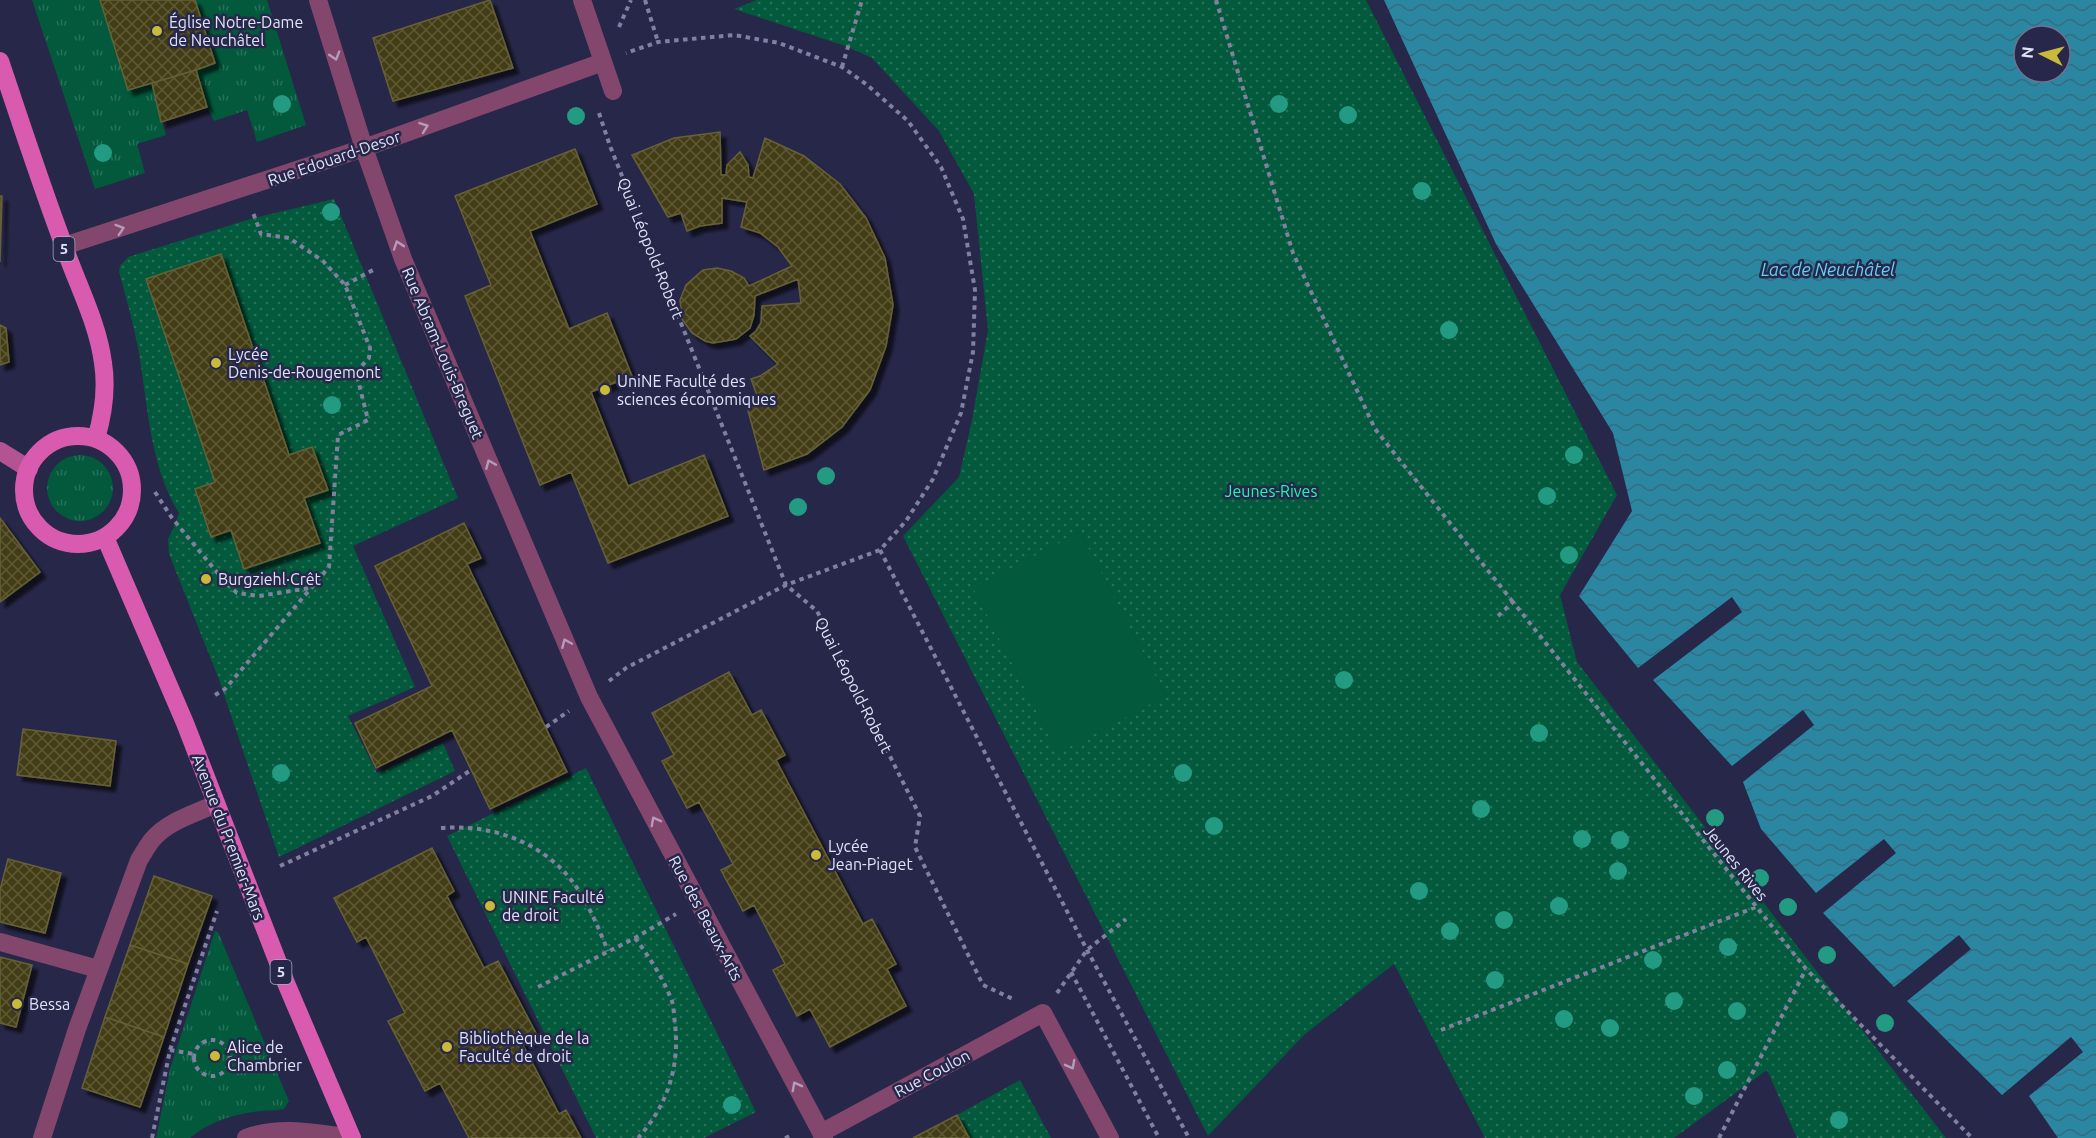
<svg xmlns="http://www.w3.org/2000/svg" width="2096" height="1138" font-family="Ubuntu,sans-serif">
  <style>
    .grass { fill: url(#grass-tufts) }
    .park { fill: url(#park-dots) }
    .pitch { fill: #02593c }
    .water { fill: url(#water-waves); fill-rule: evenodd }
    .building { fill: url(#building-cross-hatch); stroke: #666137; stroke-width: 1.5; filter: url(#shadow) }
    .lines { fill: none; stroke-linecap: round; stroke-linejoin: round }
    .path { stroke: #80819e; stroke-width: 4; stroke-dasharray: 4.5 4.5; stroke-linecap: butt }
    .street { stroke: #83476d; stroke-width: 18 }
    .secondary { stroke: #b45392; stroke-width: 18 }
    .primary { stroke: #d95baf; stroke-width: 18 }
    .tree { fill: #239a82 }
    .oneway { stroke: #b69cba }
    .poi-dot { fill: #c9ba3a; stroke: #272749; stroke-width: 2 }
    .labels { text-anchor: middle; stroke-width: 5; stroke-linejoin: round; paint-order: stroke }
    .shield { fill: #272749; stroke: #a8aac4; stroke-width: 1.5 }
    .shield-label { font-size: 15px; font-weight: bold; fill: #e0e2f9 }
    .poi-label { font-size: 16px; fill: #e0e2f9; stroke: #272749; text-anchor: start }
    .street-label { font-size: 16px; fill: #e0e2f9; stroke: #272749 }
    .park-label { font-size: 16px; fill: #1ff9b0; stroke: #272749 }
    .water-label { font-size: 18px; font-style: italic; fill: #64d0f4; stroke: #272749 }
  </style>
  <defs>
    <pattern id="grass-tufts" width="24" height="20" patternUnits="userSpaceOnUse" patternTransform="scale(1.5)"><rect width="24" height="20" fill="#02593c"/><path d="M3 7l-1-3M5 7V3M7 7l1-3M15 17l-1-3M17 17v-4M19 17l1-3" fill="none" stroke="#277159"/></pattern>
    <pattern id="park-dots" width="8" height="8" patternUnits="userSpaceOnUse" patternTransform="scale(1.5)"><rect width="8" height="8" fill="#02593c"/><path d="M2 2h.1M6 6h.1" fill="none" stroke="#277159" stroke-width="1.8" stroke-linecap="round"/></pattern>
    <pattern id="water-waves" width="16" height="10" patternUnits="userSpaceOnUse" patternTransform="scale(1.5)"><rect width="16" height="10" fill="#2b86a2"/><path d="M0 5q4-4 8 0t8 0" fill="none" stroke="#356c7f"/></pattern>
    <pattern id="building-cross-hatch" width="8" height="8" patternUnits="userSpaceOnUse" patternTransform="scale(1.5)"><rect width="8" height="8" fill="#433e12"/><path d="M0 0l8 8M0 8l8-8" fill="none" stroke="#5e5a35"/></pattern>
    <filter id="shadow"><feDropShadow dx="5.5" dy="5.5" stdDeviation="1.5" flood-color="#0009"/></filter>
  </defs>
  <rect width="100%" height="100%" fill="#272749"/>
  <!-- grass -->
  <path class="grass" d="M32 0H100L128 90 152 83 166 135 137 144 145 173 95 189Z
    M195 0H267L306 125 257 142 247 110 214 121 207 107 196 70 215 62Z
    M47 488a33 33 0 1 1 66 0a33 33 0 1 1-66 0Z
    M215 931 218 932 289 1101 284 1109C276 1111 268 1110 260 1111 235 1114 210 1121 190 1138H156L170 1069Z"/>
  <!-- park -->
  <path class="park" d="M757 0H1366L1617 495 1560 595 1577 662 1946 1138H1797L1767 1070 1674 1138H1485L1394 964 1304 1035 1208 1136 903 536 959 477 972 420 988 330 974 194 939 131 872 58 848 47 734 9Z
    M334 199 458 498 353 546 415 687 348 716 377 773 443 743 455 771 279 857 218 677 169 554 168 539 173 529 179 513C149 465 148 403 138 348 133 322 126 297 119 272L120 266 128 257 250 219Z
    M586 768 756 1112 704 1138H596L447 836Z
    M1020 1080 1051 1138H969L957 1115Z"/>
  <!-- pitch -->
  <path class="pitch" d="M1080 532 1166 696 1058 753 973 588Z"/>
  <!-- water -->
  <path class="water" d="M1384 0H2096V1138H2058L2029 1096 2083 1052 2071 1037 2002 1095 1907 1001 1971 949 1959 935 1894 987 1823 913 1896 853 1884 839 1816 893 1761 829 1743 782 1814 725 1803 710 1732 766 1653 680 1742 612 1732 597 1638 668 1579 596 1632 511 1613 433 1496 244ZM2024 36H2060V72H2024Z"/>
  <!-- building -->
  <path class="building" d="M100 0H195L215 63 196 70 207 107 161 122 152 83 128 90Z
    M490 0 513 68 393 101 373 38Z
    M196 70 207 107 161 122 152 83Z
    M720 132 721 175H726L727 165 740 152 748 165 749 177 753 178 765 138 804 156 840 184 866 218 885 258 893 305 886 346 870 390 842 427 807 454 764 470 746 403 758 398 751 379 760 376 778 364 750 336 756 331 761 323 762 306 801 303 798 279 755 296 754 315 750 328 736 339 713 343 705 341 692 333 682 319 680 300 686 285 703 270 717 268 731 271 744 278 749 286 792 266 778 247 760 233 741 227 747 202 722 198V223L700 226 687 231 681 213 668 217 632 155 674 138Z
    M575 149 597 204 530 231 569 329 607 313 632 376 591 392 628 486 704 455 728 516 608 563 571 472 540 485 465 296 491 285 455 196Z
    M0 196H2L0 262Z
    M221 254 289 455 312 447 328 490 304 498 320 543 244 569 231 530 211 537 195 489 215 482 146 279Z
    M0 325 6 328 9 362 0 365Z
    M0 518 40 572 0 602Z
    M464 523 481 558 467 564 567 772 490 809 452 730 376 768 355 723 432 686 375 566Z
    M729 672 752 715 761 710 785 755 776 760 863 924 872 919 896 964 887 969 906 1006 830 1047 810 1009 797 1016 773 970 785 964 754 905 743 911 721 870 733 864 699 802 687 808 662 761 674 755 652 713Z
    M23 729 116 741 110 786 17 775Z
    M432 848 454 891 447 896 484 968 498 961 538 1037 523 1045 559 1114 566 1110 581 1138H469L440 1083 425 1091 388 1021 405 1013 366 937 357 942 334 898Z
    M8 859 61 873 45 933 0 922V890Z
    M154 876 212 896 188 964 130 945Z
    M130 945 188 964 164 1037 105 1017Z
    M0 957 32 965 16 1027 0 1023Z
    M105 1017 164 1037 140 1107 82 1088Z
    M957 1115 969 1138H913Z"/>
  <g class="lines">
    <!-- path -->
    <path class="path" d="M645 0 658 42
      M1216 0 1293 253 1375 429 1513 602
      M619 27 631 0
      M842 67 862 0
      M599 113 610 146 786 585 817 611 920 816 915 847 983 985 1015 1000
      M345 285 373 270
      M155 492 172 518 225 582 237 593 259 596 310 588
      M880 550 1087 950 1189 1138
      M1498 616 1513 602 1806 969 1972 1138
      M609 681 626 668 786 585 880 550 906 521 933 479 961 413 973 352 975 290 963 219 941 167 908 121 866 84 842 67 779 43 734 35 658 42 626 53
      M215 695 225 689 329 567 338 435 368 420 356 372 369 358 370 348 345 285 323 261 289 238 261 234 252 210
      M546 727 569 711
      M441 828C490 824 541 841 572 881 588 902 598 927 608 951
      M280 866 432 796 471 770
      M635 938C650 958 663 978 672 1001 674 1008 674 1017 675 1024 680 1067 667 1106 638 1138
      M1071 972 1159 1138
      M538 987 635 938 676 914
      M1057 993 1087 950 1126 919
      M1441 1030 1756 907
      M194 1058a18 18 0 1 1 36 0a18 18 0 1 1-36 0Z
      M170 1050 194 1054
      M152 1138 170 1050 217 911
      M785 1138 793 1135
      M1719 1138 1806 969"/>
    <!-- street -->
    <path class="street" d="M318 0 364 148 403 259 589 697 824 1138
      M582 0 613 91
      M64 246 364 148 603 62
      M0 942 98 969
      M821 1133 1043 1013 1110 1138
      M42 1138 77 1029 139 860C143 854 147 846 152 840 168 821 194 814 216 804
      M246 1138C280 1125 316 1133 352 1138"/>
    <!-- secondary -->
    <path class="secondary" d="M0 451 29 469"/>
    <!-- primary -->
    <path class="primary" d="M0 61C21 123 41 185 64 246 77 284 98 323 103 363 107 388 103 415 96 439
      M24 490a54 54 0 1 1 108 0a54 54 0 1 1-108 0Z
      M105 537 185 723 286 983 352 1138"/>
  </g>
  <!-- trees -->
  <g class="tree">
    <circle cx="282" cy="104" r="9"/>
    <circle cx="1279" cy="104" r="9"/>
    <circle cx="1348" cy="115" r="9"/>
    <circle cx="576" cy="116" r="9"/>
    <circle cx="103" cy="153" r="9"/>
    <circle cx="1422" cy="191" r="9"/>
    <circle cx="331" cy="212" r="9"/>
    <circle cx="1449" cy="330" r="9"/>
    <circle cx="332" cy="405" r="9"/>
    <circle cx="1574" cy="455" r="9"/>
    <circle cx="826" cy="476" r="9"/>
    <circle cx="1547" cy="496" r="9"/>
    <circle cx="798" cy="507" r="9"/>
    <circle cx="1569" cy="555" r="9"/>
    <circle cx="1344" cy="680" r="9"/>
    <circle cx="1539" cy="733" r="9"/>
    <circle cx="281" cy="773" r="9"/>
    <circle cx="1183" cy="773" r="9"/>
    <circle cx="1481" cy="809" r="9"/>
    <circle cx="1715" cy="818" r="9"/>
    <circle cx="1214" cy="826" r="9"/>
    <circle cx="1582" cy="839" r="9"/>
    <circle cx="1620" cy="840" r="9"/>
    <circle cx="1618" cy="871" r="9"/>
    <circle cx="1760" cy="878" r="9"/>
    <circle cx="1419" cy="891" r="9"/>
    <circle cx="1559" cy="906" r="9"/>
    <circle cx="1788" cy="907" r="9"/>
    <circle cx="1504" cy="920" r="9"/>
    <circle cx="1450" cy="931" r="9"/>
    <circle cx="1728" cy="947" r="9"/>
    <circle cx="1827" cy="955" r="9"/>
    <circle cx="1653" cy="960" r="9"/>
    <circle cx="1495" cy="980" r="9"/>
    <circle cx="1674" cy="1001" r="9"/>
    <circle cx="1737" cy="1011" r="9"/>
    <circle cx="1564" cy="1019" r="9"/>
    <circle cx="1885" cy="1023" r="9"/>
    <circle cx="1610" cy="1028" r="9"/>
    <circle cx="1727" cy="1070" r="9"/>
    <circle cx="1694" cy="1096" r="9"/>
    <circle cx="732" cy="1105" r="9"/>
    <circle cx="1839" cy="1120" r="9"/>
  </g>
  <!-- one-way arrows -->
  <defs><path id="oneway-chevron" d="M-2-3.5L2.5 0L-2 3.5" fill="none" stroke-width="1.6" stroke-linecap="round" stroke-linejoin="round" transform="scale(1.5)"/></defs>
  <g class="oneway">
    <use href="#oneway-chevron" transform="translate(335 56) rotate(73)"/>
    <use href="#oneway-chevron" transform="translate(424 127) rotate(-20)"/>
    <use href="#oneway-chevron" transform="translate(120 229) rotate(-18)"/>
    <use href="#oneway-chevron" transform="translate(398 245) rotate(-109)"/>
    <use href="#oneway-chevron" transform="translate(490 464) rotate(-113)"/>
    <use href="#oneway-chevron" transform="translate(566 643) rotate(-113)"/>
    <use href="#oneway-chevron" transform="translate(655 821) rotate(-118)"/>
    <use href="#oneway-chevron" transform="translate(1071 1065) rotate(62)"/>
    <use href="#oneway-chevron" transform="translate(796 1086) rotate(-118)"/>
  </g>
  <!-- markers -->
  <g class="poi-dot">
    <circle cx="157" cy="31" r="6"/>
    <circle cx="216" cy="363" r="6"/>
    <circle cx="605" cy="390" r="6"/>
    <circle cx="206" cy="579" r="6"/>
    <circle cx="816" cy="855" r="6"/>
    <circle cx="490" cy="906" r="6"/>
    <circle cx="17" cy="1004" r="6"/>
    <circle cx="447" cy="1047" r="6"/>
    <circle cx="215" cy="1056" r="6"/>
  </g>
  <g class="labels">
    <!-- shield labels -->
    <g class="shield">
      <rect x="53.5" y="237" width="21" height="24" rx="4.5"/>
      <rect x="270.5" y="960" width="21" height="24" rx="4.5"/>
    </g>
    <g class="shield-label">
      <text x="64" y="254">5</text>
      <text x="281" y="977">5</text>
    </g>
    <!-- poi labels -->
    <g class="poi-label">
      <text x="169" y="28">Église Notre-Dame<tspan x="169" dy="18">de Neuchâtel</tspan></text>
      <text x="228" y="360">Lycée<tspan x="228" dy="18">Denis-de-Rougemont</tspan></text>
      <text x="617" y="387">UniNE Faculté des<tspan x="617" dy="18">sciences économiques</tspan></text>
      <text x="218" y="585">Burgziehl·Crêt</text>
      <text x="828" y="852">Lycée<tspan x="828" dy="18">Jean-Piaget</tspan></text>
      <text x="502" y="903">UNINE Faculté<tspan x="502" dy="18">de droit</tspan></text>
      <text x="29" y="1010">Bessa</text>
      <text x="459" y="1044">Bibliothèque de la<tspan x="459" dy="18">Faculté de droit</tspan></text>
      <text x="227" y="1053">Alice de<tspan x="227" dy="18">Chambrier</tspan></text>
    </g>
    <!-- street labels -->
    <g class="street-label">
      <text transform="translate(334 158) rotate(-19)" y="6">Rue Edouard-Desor</text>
      <text transform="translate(651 248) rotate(68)" y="6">Quai Léopold-Robert</text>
      <text transform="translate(443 353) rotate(67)" y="6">Rue Abram-Louis-Breguet</text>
      <text transform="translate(854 685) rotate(63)" y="6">Quai Léopold-Robert</text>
      <text transform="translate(229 837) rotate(69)" y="6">Avenue du Premier-Mars</text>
      <text transform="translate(1736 863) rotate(51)" y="6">Jeunes Rives</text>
      <text transform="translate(706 918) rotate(62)" y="6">Rue des Beaux-Arts</text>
      <text transform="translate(932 1073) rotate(-28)" y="6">Rue Coulon</text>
    </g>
    <!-- park labels -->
    <g class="park-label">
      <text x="1271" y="497">Jeunes-Rives</text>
    </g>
    <!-- water labels -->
    <g class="water-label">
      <text x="1828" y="276">Lac de Neuchâtel</text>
    </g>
  </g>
  <!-- north arrow -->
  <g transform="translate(2042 54) rotate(276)"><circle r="28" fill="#272749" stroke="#71728f" stroke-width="1.5"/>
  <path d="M0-4.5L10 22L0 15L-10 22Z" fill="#c9ba3a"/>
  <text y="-9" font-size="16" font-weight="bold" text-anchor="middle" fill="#e0e2f9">N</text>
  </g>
</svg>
